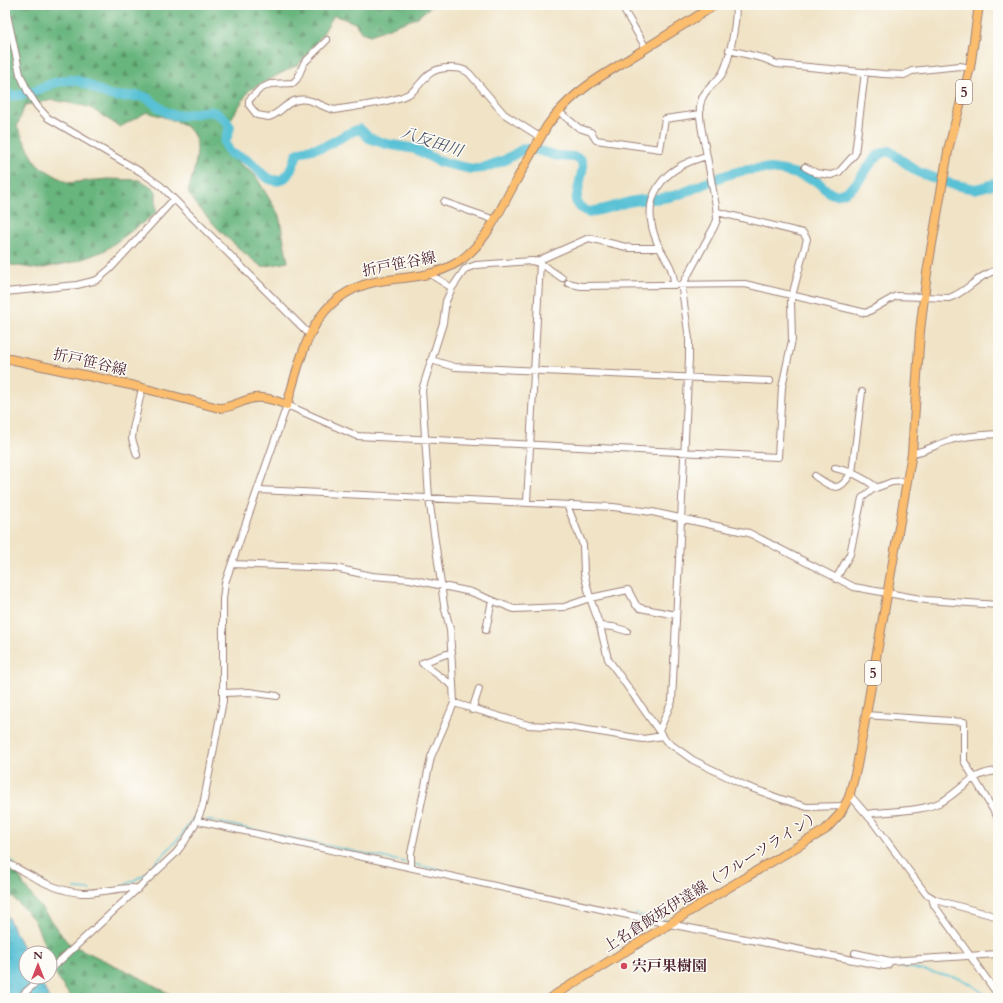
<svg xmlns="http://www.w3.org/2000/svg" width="1003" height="1003" font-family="Cardo,'Noto Serif JP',serif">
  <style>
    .forest { fill: url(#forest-firs); stroke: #596a54 }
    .water { fill: url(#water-ripples); stroke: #527080 }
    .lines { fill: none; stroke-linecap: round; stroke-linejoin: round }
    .stream { stroke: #59c1d5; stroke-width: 1.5 }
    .river { stroke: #59c1d5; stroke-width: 10 }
    .minor-casing { stroke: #9d8178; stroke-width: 8 }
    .major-casing { stroke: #9d8178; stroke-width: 10 }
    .minor { stroke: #fff; stroke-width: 6 }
    .major { stroke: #fbbd6e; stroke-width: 8 }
    .poi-dot { fill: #d1495b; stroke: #fdfcf7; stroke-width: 1.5 }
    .labels { text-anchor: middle; stroke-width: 3; stroke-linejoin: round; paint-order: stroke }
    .shield { fill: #fdfcf7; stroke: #806168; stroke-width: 1 }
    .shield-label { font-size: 14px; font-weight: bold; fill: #4a1f2b }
    .street-label { font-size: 15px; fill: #4a1f2b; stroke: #fdfcf7 }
    .poi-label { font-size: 15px; font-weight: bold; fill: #4a1f2b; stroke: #fdfcf7; text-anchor: start }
    .water-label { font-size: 16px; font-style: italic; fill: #4f5866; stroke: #fdfcf7 }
  </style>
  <defs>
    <pattern id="forest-firs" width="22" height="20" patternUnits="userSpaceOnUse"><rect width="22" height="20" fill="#68b57e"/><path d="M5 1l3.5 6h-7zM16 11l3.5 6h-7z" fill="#589367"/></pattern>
    <pattern id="water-ripples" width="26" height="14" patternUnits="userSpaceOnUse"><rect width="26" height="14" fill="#59c1d5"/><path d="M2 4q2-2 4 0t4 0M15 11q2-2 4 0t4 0" fill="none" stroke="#4fa5b7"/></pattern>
  </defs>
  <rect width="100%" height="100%" fill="#fdfcf7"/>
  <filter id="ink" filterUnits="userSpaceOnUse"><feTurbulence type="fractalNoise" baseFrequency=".025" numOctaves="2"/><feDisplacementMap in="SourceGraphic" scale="8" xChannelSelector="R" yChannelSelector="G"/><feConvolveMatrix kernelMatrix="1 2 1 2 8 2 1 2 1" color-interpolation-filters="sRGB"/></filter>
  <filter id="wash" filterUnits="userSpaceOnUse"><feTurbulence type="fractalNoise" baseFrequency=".012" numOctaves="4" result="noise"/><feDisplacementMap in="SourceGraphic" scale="16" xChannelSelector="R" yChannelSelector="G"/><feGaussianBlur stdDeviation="0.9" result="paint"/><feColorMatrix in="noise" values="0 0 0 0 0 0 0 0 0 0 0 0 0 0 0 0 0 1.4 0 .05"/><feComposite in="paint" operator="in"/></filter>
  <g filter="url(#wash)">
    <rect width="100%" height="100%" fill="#f0e3c6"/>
    <!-- forest -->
    <path class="forest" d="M5 5H433L416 18 370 35 361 32 355 23 334 15 322 35 299 64 249 90 228 124 226 154 255 175 279 215 288 262 262 267C234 246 208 221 188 193 192 174 207 139 185 126 174 119 159 116 147 112L120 127 89 107 54 100 25 105 17 127 37 165 68 183 107 179 139 180 156 191V213L104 251 74 262 38 269 5 264Z
      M5 851 25 887 68 943 139 977 177 998H72C62 986 50 969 50 953H48L34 920 5 889Z"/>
    <!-- water -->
    <path class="water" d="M5 912 26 954V977H38L49 998H5Z"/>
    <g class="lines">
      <!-- stream -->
      <path class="stream" d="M207 820 409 863
        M5 858 15 864
        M413 864 530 891
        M123 886 144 875 181 836 193 818H196
        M75 889 91 890
        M635 914 669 921
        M890 964 959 978 972 985 990 998"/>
      <!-- river -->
      <path class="river" d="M5 95C32 99 45 81 69 80 87 79 98 94 115 96 124 98 136 94 145 97 154 101 161 111 170 114 195 121 213 97 230 127L225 143 230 153C236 156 244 158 250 162 256 166 260 173 266 177 286 189 292 168 297 154 306 149 315 149 325 146 337 141 347 132 360 129L369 138 386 144 416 149 440 162 472 169 483 168 505 160 523 149H533L558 156 575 157 581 160 583 166 576 201 580 207 588 212C602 211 616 205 629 202 646 198 664 200 680 194 706 184 728 171 755 169 773 167 795 173 812 179 823 183 827 197 840 194 864 188 866 155 889 151L918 172 951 184 975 189 998 183"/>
    </g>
  </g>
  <g filter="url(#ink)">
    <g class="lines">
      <defs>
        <path id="minor" d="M5 5 20 74 28 92 37 106 48 118 141 172 161 186 309 334
          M621 5 646 48
          M327 40 304 63 297 79 293 83 270 84 260 89 249 100V105L257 115 269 117C278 114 283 107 290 103 306 93 320 107 335 110 357 106 380 104 402 97 423 91 421 68 449 68 457 68 462 68 469 73L504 114 540 137
          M729 50 762 58 777 64 883 74 904 75 912 71 960 66 970 68
          M558 111 579 128 591 132 596 140 660 149 665 119 700 114
          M805 167 816 173 831 175 839 172 855 154 865 72
          M444 202 495 220
          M535 262 589 238 630 248H660
          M430 274 452 288
          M568 283 581 286 745 284 866 313 896 296 949 298C968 292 978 274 998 270
          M674 284C674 266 663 257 657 242 638 197 663 167 707 156
          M5 292 77 285 97 280 110 269 174 199
          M431 360 455 367 770 381
          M912 453C928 451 936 444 951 440 966 435 982 435 998 434
          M137 455 132 439 133 429 142 388
          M835 468C850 471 864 478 876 487
          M852 473 862 392
          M815 476C833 488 839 494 851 473
          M259 490 613 507 652 512 749 533 854 587 926 600 998 605
          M527 502 540 263
          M567 505 583 545 584 573 590 598 600 626 608 659 666 741 693 760 746 786 781 799 807 807 844 806
          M232 564 335 568 372 576 410 579 471 592 514 609 564 607 590 598 628 590 636 605 640 608 676 615
          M836 579 850 554 862 498 873 489 892 482 906 481
          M600 626 613 627 627 631
          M486 630 492 600
          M452 652 422 663 453 686
          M224 693 249 692 277 696
          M454 703 528 725 569 727 643 739 663 736
          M472 710 479 689
          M866 715 964 722V761L998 818
          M659 731 672 701 689 358V339L682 289 683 284 714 227 717 220 716 206C712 186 709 166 705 146 702 133 699 119 700 106 702 90 714 86 722 74 729 63 738 17 735 5
          M849 794 873 822 926 894 936 900 998 917
          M867 814C889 811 923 812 943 801 963 789 971 773 998 771
          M198 821 669 924 884 966 888 965 890 961
          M5 862C31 875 53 891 82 893 96 894 130 885 138 889
          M411 867V853L431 757 454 703 450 629 444 605 429 498 422 390 443 323 446 301 452 288 465 269 476 265 532 261 540 263 562 278
          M932 898 934 905 998 995
          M855 953 890 961 998 954
          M50 970 176 853C188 838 197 824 203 805L223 701V599L225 583 287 405 357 436 778 457 782 387 792 340 791 300 807 239 803 233 717 212
          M19 998 42 977"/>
        <path id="major" d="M5 358 135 386 219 408C231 408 239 402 250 399 262 395 276 401 287 405 304 346 314 289 386 280 411 277 436 276 458 262 484 245 497 216 511 190 523 168 535 147 547 126 561 106 580 90 600 77L715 5
          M550 998 716 895 825 830 840 814 849 797 857 766 912 453 920 331 927 273 949 146 970 68 979 5"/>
      </defs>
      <!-- minor casing -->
      <use href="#minor" class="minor-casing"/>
      <!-- major casing -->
      <use href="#major" class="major-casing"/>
      <!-- minor -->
      <use href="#minor" class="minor"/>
      <!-- major -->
      <use href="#major" class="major"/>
    </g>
  </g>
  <!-- markers -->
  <circle class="poi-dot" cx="624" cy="966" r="4"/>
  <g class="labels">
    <!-- shield labels -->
    <g class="shield">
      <rect x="956" y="80" width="16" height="24" rx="3"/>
      <rect x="865" y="661" width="16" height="24" rx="3"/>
    </g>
    <g class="shield-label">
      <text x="964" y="97">5</text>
      <text x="873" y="678">5</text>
    </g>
    <!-- street labels -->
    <g class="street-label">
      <text transform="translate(399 264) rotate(-11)" y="5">折戸笹谷線</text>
      <text transform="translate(90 362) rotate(13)" y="5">折戸笹谷線</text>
      <text transform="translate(712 881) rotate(-32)" y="5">上名倉飯坂伊達線（フルーツライン）</text>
    </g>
    <!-- poi labels -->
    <g class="poi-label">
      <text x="632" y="971">宍戸果樹園</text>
    </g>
    <!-- water labels -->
    <g class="water-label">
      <text transform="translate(432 141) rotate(18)" y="6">八反田川</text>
    </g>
  </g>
  <!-- margin -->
  <rect width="1003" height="1003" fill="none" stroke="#fdfcf7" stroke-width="20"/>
  <!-- north arrow -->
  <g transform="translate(38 965)"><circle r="19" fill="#fdfcf7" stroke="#b5a4a5"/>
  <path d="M0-3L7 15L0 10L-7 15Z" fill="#d1495b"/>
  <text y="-6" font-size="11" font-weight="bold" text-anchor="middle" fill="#4a1f2b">N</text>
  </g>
</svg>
